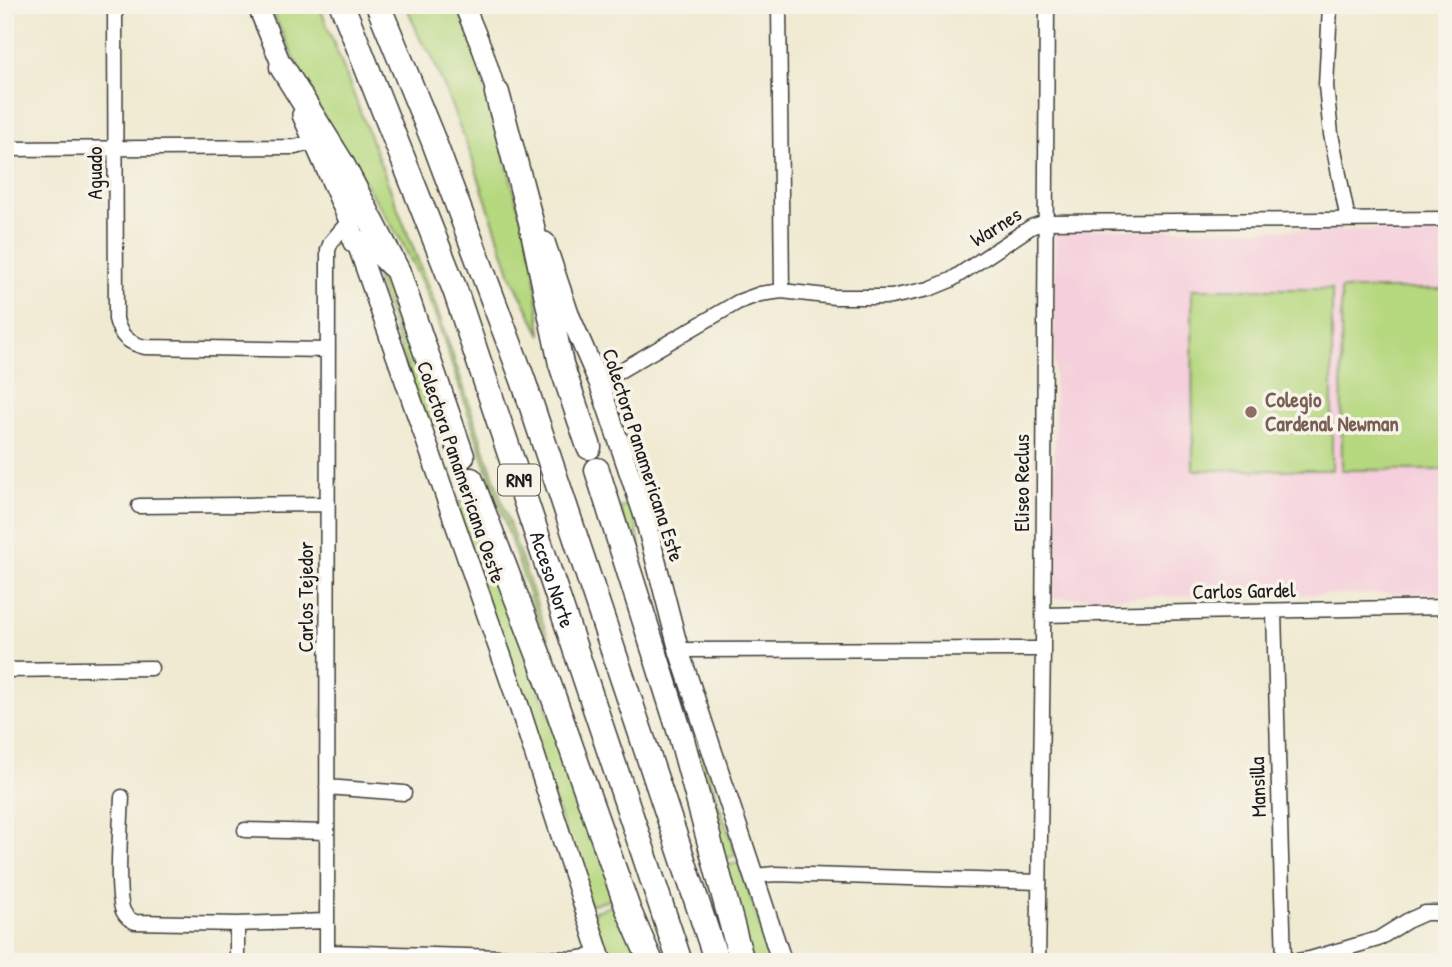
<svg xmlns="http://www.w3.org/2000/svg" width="1452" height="967" font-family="'Patrick Hand',sans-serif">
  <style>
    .built { fill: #f5cfdb }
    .green { fill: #b6d87f; stroke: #697a4e; stroke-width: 2 }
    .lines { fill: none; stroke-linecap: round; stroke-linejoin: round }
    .street-casing { stroke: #3c3b37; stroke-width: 17 }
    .secondary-casing { stroke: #3c3b37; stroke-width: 22 }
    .highway-casing { stroke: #3c3b37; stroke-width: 27 }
    .street { stroke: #fff; stroke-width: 14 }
    .secondary { stroke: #fff; stroke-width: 19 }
    .highway { stroke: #fff; stroke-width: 24 }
    .education-dot { fill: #8d6e63; stroke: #f7f3e8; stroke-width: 2.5 }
    .labels { text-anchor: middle; stroke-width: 7; stroke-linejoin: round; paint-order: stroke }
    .shield { fill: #f7f3e8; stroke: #5e5c59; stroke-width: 2 }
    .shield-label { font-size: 19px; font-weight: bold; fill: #1c1c1c }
    .street-label { font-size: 21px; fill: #1c1c1c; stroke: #f7f3e8 }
    .education-label { font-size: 21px; font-weight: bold; fill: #785e54; stroke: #f7f3e8; text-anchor: start }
  </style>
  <rect width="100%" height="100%" fill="#f7f3e8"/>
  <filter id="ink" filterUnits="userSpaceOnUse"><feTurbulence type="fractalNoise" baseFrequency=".0143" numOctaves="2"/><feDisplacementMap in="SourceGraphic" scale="14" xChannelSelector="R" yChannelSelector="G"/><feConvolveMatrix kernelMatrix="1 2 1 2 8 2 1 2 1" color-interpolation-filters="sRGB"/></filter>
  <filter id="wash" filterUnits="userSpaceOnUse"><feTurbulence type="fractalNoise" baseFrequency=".00686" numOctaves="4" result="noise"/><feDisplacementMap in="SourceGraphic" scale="28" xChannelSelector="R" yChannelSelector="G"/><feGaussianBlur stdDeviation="1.57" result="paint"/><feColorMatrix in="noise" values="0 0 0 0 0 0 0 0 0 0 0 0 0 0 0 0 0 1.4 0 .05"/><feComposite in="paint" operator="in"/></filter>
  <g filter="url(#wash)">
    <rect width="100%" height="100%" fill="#f0ead2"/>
    <!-- built -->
    <path class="built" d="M1055 229 1447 230V593L1054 598Z"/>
    <!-- green -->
    <path class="green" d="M269 5H319L439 315 571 706 567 707 436 317 420 278 400 239 315 103Z
      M406 5H457L474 46 534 262 541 335 512 278 472 158 431 54 421 41Z
      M368 251 383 261 440 423 427 428Z
      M1192 289H1332V470H1193Z
      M1341 289H1447V470H1342Z
      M461 501 473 518 620 897 590 905 454 505Z
      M630 503 636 522 641 556 638 560 620 508Z
      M697 750H700L736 855 720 861Z
      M739 862 772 962H752L723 867Z
      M620 903 644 962H609L592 912Z"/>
  </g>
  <g filter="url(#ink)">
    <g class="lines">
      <defs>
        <path id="street" d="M115 5 116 319C120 336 128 343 145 347L328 350
          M779 5 782 291
          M1330 7 1326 86 1331 134 1348 220
          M5 149 295 147 313 142
          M599 383 738 302 760 294 782 291 835 297H891L929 289 951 280 1031 227 1045 222 1447 219
          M139 506 327 504
          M1274 612 1284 962
          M1043 615 1447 607
          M678 650 1043 649
          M5 670 151 668
          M327 787 404 793
          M122 797C121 822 115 891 123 911 126 917 129 919 135 922L237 924 326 921
          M245 830 327 832
          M754 876 775 874 1039 882
          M237 924V962
          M328 952 574 959 600 955
          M327 962 328 250 331 242 349 221
          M1038 962 1043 649 1047 5
          M1290 962 1310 959 1378 939 1407 921 1425 913H1447"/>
        <path id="secondary" d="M257 5 287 78
          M464 5 483 51 501 107
          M302 115 349 221 519 706 602 962
          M545 242 569 314 599 383 645 519 679 651 782 962"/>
        <g id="highway">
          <path id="s1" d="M342 5 455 290 680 962"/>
          <path d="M378 5 434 142 523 380 717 962"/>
          <path d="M282 67 341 162 398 272 462 456"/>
          <path d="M497 93 531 222 561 364 589 447"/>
          <path d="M355 241 376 249 392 265"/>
          <path d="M597 470 681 736 742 962"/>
          <path d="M471 480 539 656 628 909 651 962"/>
        </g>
      </defs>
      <!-- street casing -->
      <use href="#street" class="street-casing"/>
      <!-- secondary casing -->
      <use href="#secondary" class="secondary-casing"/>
      <!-- highway casing -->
      <use href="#highway" class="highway-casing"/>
      <!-- street -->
      <use href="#street" class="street"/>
      <!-- secondary -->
      <use href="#secondary" class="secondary"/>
      <!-- highway -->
      <use href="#highway" class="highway"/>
    </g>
  </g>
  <!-- markers -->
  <circle class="education-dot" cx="1251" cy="412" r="7"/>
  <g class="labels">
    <!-- shield labels -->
    <rect class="shield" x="498" y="464.5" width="42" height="31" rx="5"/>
    <g class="shield-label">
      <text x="519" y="487">RN9</text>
    </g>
    <!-- street labels -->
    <g class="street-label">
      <text transform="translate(95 173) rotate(-90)" y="7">Aguado</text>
      <text transform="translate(996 227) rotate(-32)" y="7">Warnes</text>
      <text transform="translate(643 455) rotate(72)" y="7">Colectora Panamericana Este</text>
      <text transform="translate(461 472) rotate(71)" y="7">Colectora Panamericana Oeste</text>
      <text transform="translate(1022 483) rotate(-90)" y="7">Eliseo Reclus</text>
      <text dy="7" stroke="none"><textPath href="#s1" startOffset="612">Acceso Norte</textPath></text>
      <text transform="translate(1244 591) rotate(-1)" y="7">Carlos Gardel</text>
      <text transform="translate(306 597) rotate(-90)" y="7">Carlos Tejedor</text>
      <text transform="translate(1258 787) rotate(-92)" y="7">Mansilla</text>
    </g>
    <!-- education labels -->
    <g class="education-label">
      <text x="1265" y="407">Colegio<tspan x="1265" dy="24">Cardenal Newman</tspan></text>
    </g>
  </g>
  <!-- margin -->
  <rect width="1452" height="967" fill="none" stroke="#f7f3e8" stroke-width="28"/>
</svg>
